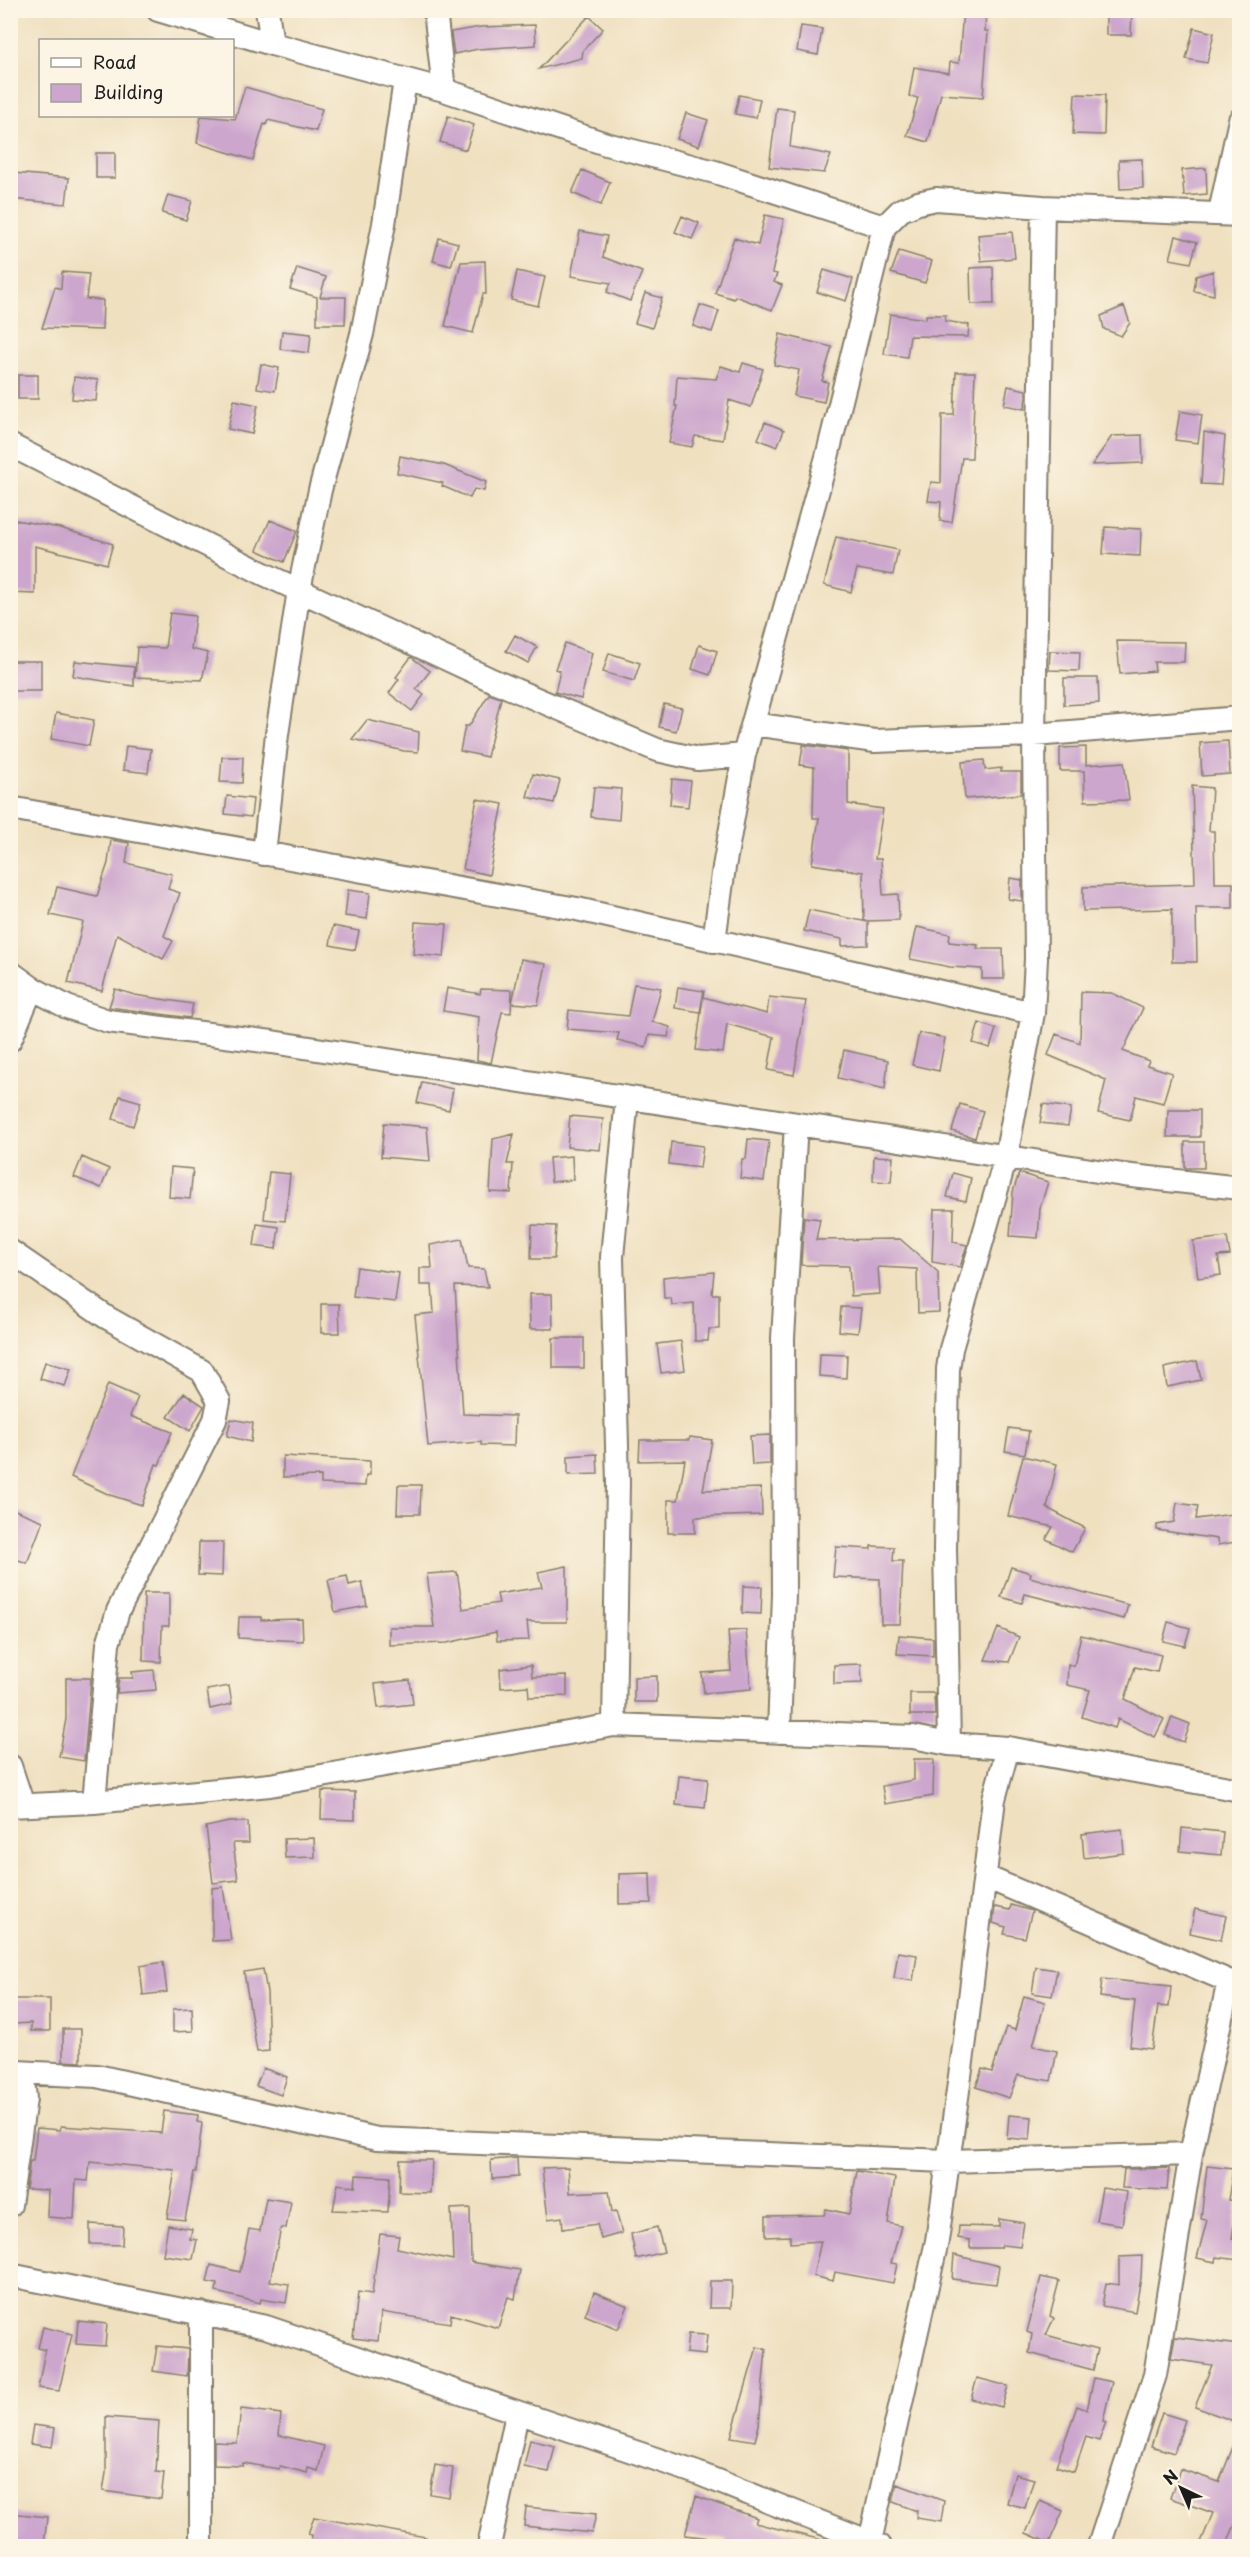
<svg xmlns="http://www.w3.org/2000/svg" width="1250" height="2557" font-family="'Playpen Sans',sans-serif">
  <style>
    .building { fill: #cca6cd }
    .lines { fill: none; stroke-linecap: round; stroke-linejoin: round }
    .street-casing { stroke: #867e6e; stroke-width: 26 }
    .street { stroke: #fff; stroke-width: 22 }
  </style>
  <rect width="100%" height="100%" fill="#fcf5e5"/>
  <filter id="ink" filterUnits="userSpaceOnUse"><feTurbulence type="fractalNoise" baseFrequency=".0167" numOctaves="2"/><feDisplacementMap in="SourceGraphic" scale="12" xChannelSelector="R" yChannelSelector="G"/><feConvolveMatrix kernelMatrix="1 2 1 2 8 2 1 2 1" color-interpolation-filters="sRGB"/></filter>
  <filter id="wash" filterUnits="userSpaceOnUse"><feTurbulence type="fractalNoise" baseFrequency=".008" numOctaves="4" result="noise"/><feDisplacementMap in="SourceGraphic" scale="24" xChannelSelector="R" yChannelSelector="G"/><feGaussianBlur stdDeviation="1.35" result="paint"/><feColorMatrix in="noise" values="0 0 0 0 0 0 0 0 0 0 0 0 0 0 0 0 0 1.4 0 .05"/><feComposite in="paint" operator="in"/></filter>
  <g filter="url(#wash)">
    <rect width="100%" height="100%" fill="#efe0c0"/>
    <g id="blocks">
      <!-- building -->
      <path class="building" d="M963 10H986L985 31H988L983 97 941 94 928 142 907 136 918 98 909 96 914 67 949 73 950 62 959 63Z
        M1106 10H1132L1131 35H1106Z
        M589 16 603 29 583 50 582 58 539 69Z
        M535 25 536 45 478 49 454 54 451 32 481 27Z
        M801 26 822 29 818 55 797 51Z
        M1194 28 1214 33 1207 63 1186 59Z
        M245 87 322 109 316 131 268 120 266 125 264 124 253 160 197 143 201 116 235 119Z
        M1075 94 1105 95 1104 135 1073 134Z
        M739 95 760 99 756 118 735 114Z
        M777 108 794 110 790 147 831 155 824 173 769 167Z
        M686 113 708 120 699 146 677 139Z
        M448 116 474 125 466 150 440 142Z
        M96 153H115V178H96Z
        M1142 159 1143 188 1120 189 1119 160Z
        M1206 168 1207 194 1184 196 1182 170Z
        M582 170 610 182 601 205 572 193Z
        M13 173 69 178 66 204 10 199Z
        M168 195 192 201 186 220 162 213Z
        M765 215 784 219 772 273 777 274 774 282 782 285 772 310 735 296 734 299 715 293 734 238 758 245Z
        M682 216 699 223 692 239 675 232Z
        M580 231 607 236 603 257 642 272 630 301 607 292 611 283 571 276Z
        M1012 232 1015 258 981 261 978 235Z
        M1176 236 1197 242 1191 263 1170 259Z
        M439 238 458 243 451 266 433 261Z
        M899 251 932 261 925 283 891 273Z
        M485 261 486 294H483L473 333 445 326 461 262Z
        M993 267 994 304H971L970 268Z
        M297 268 326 277 320 297H346L345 324H317V297L290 289Z
        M824 270 853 279 846 301 817 292Z
        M517 271 545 277 538 306 511 300Z
        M1213 271 1214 295 1194 291 1196 276Z
        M62 272 89 274 86 299 103 300 102 330 42 328 55 287 61 289Z
        M645 293 662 298 652 328 635 323Z
        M700 305 719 311 712 332 693 326Z
        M1124 306 1130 323 1121 336 1104 329 1101 316Z
        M890 314 926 319V315H946L945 321 969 325 968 337 910 336 907 357 884 354Z
        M282 331 311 334 309 353 280 349Z
        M780 334 832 347 822 381 828 382 824 402 794 396 799 370 774 365Z
        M743 363 763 369 751 407 729 400 723 440 695 436 692 447 669 443 677 406H675L677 376 716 379 721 366 740 372Z
        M261 364 279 368 275 391 257 388Z
        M956 372H975L972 458H962L952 522 940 521 941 502 928 501 931 482 941 483 942 415H954Z
        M18 375H38V399H18Z
        M74 377 98 380 96 401 72 399Z
        M1008 386 1026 390 1025 409 1004 405Z
        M234 400 258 405 252 434 228 429Z
        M1180 411 1202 415 1198 443 1175 440Z
        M765 422 784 430 777 447 758 439Z
        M1204 432 1225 436 1221 485 1201 484Z
        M1142 435 1143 463 1092 465 1112 436Z
        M400 456 444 465 486 482 484 491 474 489 470 498 442 486 443 483 397 473Z
        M10 519 60 528 113 544 107 564 35 546V594L10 593Z
        M270 520 297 531 284 562 257 550Z
        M1105 527 1141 529 1140 556 1103 554Z
        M836 537 898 550 893 575 857 569 851 592 824 585Z
        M170 613 195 616 191 649 208 653 202 680 135 677 137 647 165 648Z
        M515 635 537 647 528 663 506 651Z
        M1117 641 1185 642 1184 662H1154L1155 671 1120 674Z
        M565 643 592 653 581 699 555 692 560 671 555 669Z
        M699 645 717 651 710 675 692 669Z
        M1050 651 1080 652 1079 671 1049 670Z
        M609 653 640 663 634 681 603 672Z
        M411 657 430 671 416 689 424 695 412 711 389 693 399 679 396 677Z
        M10 661H41V691H10Z
        M75 661 134 667V686L73 676Z
        M1064 678H1098L1099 703 1064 705Z
        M489 694 501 698 487 757 460 751 465 726H469Z
        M664 704 682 708 676 731 659 727Z
        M56 713 94 720 89 746 51 739Z
        M367 720 419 732 418 752 404 751 352 739Z
        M1228 741 1230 774 1202 776 1200 743Z
        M803 745 848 751V804L883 809 875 859H881L883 895 898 894 899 920 864 921 863 872 812 864 819 818H813L814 767 800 765Z
        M126 746 151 749 148 773 123 770Z
        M1086 747V765L1124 762 1129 800 1085 801 1084 771H1060V748Z
        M222 757H243L242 783 220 782Z
        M984 760 985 770 1001 768V772H1021V794L965 799 962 762Z
        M533 774 560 780 554 803 527 797Z
        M672 779 691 781 688 807 670 805Z
        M1192 786 1212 788 1209 831H1214L1215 883H1233V908H1196L1197 962H1172V909L1083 911V887L1195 884Z
        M594 787 621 789 619 820 591 817Z
        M227 796 253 799 251 817 225 814Z
        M477 799 503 804 489 875 463 869Z
        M111 840 129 843 126 863 172 874 168 889 180 893 164 936 173 941 163 959 117 934 102 991 68 983 83 922 50 915 57 887 97 896 108 863Z
        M1010 878 1022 880V901L1008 899Z
        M348 890 370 893 367 919 345 916Z
        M809 910 868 922V945L842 946V939L804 931Z
        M415 922 447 924 444 957 413 954Z
        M333 926 359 931 355 950 330 945Z
        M917 927 950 934 949 942 978 945 977 949H1003L1004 979H982V969L950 967 910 959Z
        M521 959 546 964 538 1005 512 1003Z
        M634 984 661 988 652 1022 670 1027 668 1037 649 1035 646 1047 617 1040 619 1033 567 1029 569 1010 628 1016Z
        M678 987 704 991 700 1012 675 1008Z
        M447 988 480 994 481 989 512 990 511 1013 502 1012 491 1063 477 1060 479 1017 443 1011Z
        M115 989 135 995 193 1004 190 1018 109 1007Z
        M1081 992 1112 993 1143 1008 1123 1051 1149 1061 1147 1065 1172 1073 1163 1103 1136 1096 1130 1120 1098 1113 1106 1080 1048 1055 1056 1034 1080 1043Z
        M703 997 767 1014 769 997 806 1001 794 1075 768 1070 774 1037 727 1024 723 1053 696 1050Z
        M979 1023 996 1029 990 1048 973 1043Z
        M919 1033 945 1038 939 1071 912 1065Z
        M844 1050 888 1060 885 1089 838 1078Z
        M422 1082 453 1089 449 1110 417 1103Z
        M120 1096 141 1102 133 1126 113 1119Z
        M960 1104 983 1111 975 1138 952 1131Z
        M1043 1104 1071 1108 1068 1126 1040 1123Z
        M1168 1110H1200V1137H1167Z
        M570 1116 603 1119 600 1150 567 1147Z
        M384 1123 427 1127 430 1161 381 1157Z
        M514 1134 507 1164H513L511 1193 490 1192 493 1139Z
        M748 1139 769 1141 764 1181 740 1178 742 1159H746Z
        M671 1142 703 1146 700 1168 669 1164Z
        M1185 1142H1204V1168H1185Z
        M572 1156 573 1180 551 1182 549 1158Z
        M874 1156 893 1157 891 1182 873 1181Z
        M82 1157 109 1169 101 1188 74 1177Z
        M171 1167 193 1169 190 1199 169 1197Z
        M269 1172 290 1174 285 1221 264 1219Z
        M953 1173 971 1178 966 1201 947 1197Z
        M1019 1173 1048 1182 1040 1208 1038 1238 1010 1236 1013 1192Z
        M934 1209H954L953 1242 967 1245 960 1267 932 1262Z
        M804 1217 820 1219 816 1240 900 1239 938 1272 939 1312 918 1313 917 1269 878 1267 880 1294 851 1296 849 1266 801 1265Z
        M257 1224 279 1227 276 1249 254 1246Z
        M532 1225 556 1226 554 1259H531Z
        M1227 1237 1230 1255 1218 1256 1221 1275 1198 1278 1193 1241Z
        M462 1239 468 1268 484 1269 488 1287 455 1286 463 1414 515 1416 514 1446 481 1445V1442L428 1446 415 1315 434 1313 432 1285H420V1268H432L430 1245Z
        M357 1267 399 1273 395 1302 353 1297Z
        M714 1272 712 1294H719V1329H709L708 1341H695L694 1303 672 1305 671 1298H664L663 1277Z
        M529 1294H552L553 1329H530Z
        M321 1304H339L340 1333H321Z
        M841 1307 861 1308 858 1333 839 1331Z
        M553 1338H584V1368H553Z
        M681 1341 685 1370 661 1373 657 1344Z
        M820 1354 847 1355 846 1378 819 1376Z
        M1197 1361 1201 1380 1167 1387 1164 1368Z
        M45 1362 71 1369 65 1386 40 1379Z
        M108 1384 138 1397 130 1416 172 1432 159 1465 156 1464 142 1505 110 1495 71 1477Z
        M184 1393 204 1406 190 1431 168 1417Z
        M231 1419 253 1423 251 1442 227 1436Z
        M1009 1428 1029 1431 1025 1454 1005 1451Z
        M770 1435V1464L752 1465 750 1436Z
        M690 1437 712 1440 703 1490 761 1488 762 1515 695 1517V1533H668V1500H678L685 1460 639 1461 640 1440H689Z
        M597 1454 598 1474 568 1475V1456Z
        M283 1456 370 1461V1475H366L365 1486 321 1484V1476L283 1477Z
        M1023 1456 1057 1464 1047 1508 1085 1528 1072 1552 1046 1539 1053 1527 1008 1516Z
        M398 1485H421L420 1514H397Z
        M1177 1503 1198 1506 1196 1519 1232 1514 1236 1542 1218 1545 1217 1539 1157 1530V1525L1174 1522Z
        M10 1508 43 1521 27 1563 10 1557Z
        M199 1542H223L222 1576 198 1575Z
        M871 1546 894 1547 893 1561H903L900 1624H881L880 1579 833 1577 836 1547 871 1549Z
        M567 1566V1622H527L529 1640 497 1641 496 1632 447 1643 389 1645V1627H434L427 1574 457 1572 463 1609 499 1603 497 1594 542 1587 538 1572Z
        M1011 1567 1031 1573 1030 1577 1128 1605 1124 1619 1025 1594 1022 1603 1001 1597Z
        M347 1576 349 1585 362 1582 367 1606 335 1612 328 1580Z
        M743 1586 762 1587 761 1614 742 1613Z
        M144 1593H169V1626H162L161 1662 143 1661Z
        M239 1617H261V1620L302 1619 303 1641 238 1638Z
        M1168 1622 1190 1628 1185 1646 1163 1641Z
        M998 1628 1019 1637 1009 1662 985 1660Z
        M746 1630 751 1689 704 1693 702 1673 731 1671 728 1631Z
        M899 1635 933 1638V1656L897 1654Z
        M1081 1635 1161 1655 1157 1672 1135 1667 1125 1699 1164 1719 1155 1737 1118 1719 1115 1728 1082 1717 1090 1690 1067 1685 1068 1664 1074 1666Z
        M861 1664 862 1683 834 1684V1665Z
        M531 1665 532 1677 567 1676V1696L529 1697 528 1686 501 1688 500 1669Z
        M154 1670 156 1690 117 1693 119 1678H133L132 1672Z
        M657 1676V1702H634V1677Z
        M66 1678H91L84 1761 59 1757 66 1719Z
        M410 1680 413 1704 378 1708 375 1684Z
        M229 1686 232 1704 210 1709 207 1690Z
        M910 1693H934L935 1715H910Z
        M1172 1717 1190 1724 1184 1742 1165 1735Z
        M914 1759H934L933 1796 885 1804 882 1786 914 1780Z
        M679 1776 708 1779 705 1808 676 1805Z
        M322 1791 355 1792V1820L321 1819Z
        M229 1822H248L249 1843H233L238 1880 213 1883 206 1827Z
        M1182 1828 1223 1832 1221 1855 1180 1851Z
        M1122 1829 1124 1853 1084 1858 1082 1834Z
        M314 1838 315 1857 285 1858 284 1839Z
        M650 1873 651 1903 619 1904V1874Z
        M223 1887 231 1940 212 1941V1888Z
        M1011 1905 1032 1911 1025 1938 1004 1934 1006 1927 993 1923 995 1907 1010 1910Z
        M1195 1909 1226 1916 1221 1940 1190 1933Z
        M898 1952 917 1955 913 1981 894 1978Z
        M163 1962 167 1992 143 1995 140 1966Z
        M1036 1967 1057 1970 1052 1996 1032 1993Z
        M263 1969 267 1992 269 2051 257 2052 244 1972Z
        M1102 1979 1171 1986 1169 2007 1158 2006 1152 2049 1130 2046 1135 2001 1100 1997Z
        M1024 1996 1045 2002 1033 2046 1057 2051 1051 2081 1018 2075 1009 2098 976 2087 982 2069 992 2072 1006 2027 1015 2030Z
        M14 1999H50V2031H31V2023L14 2024Z
        M192 2008 193 2031 173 2032V2009Z
        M63 2029H81V2062L63 2061Z
        M263 2068 287 2077 281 2095 256 2086Z
        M164 2111 198 2115 197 2122 202 2123 196 2172H194L185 2220 167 2218 175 2170 90 2162 88 2181 76 2180 74 2219 47 2217 48 2190 26 2189 30 2161H33L37 2128 60 2130 61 2126 161 2133Z
        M1009 2115 1032 2117 1030 2140 1007 2138Z
        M517 2158 518 2177 492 2179 491 2160Z
        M400 2160H432L430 2193 399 2192Z
        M1207 2166 1233 2169 1228 2200 1237 2201 1232 2239 1239 2240V2260L1216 2257 1215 2262 1197 2258 1207 2220 1201 2219Z
        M568 2167 570 2193 609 2191 612 2212 616 2211 622 2233 601 2239 597 2224 563 2229 562 2217 548 2219 542 2168Z
        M1169 2168 1167 2190 1122 2188 1124 2169Z
        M857 2171 895 2178 888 2223 901 2226 891 2263 897 2264 893 2283 835 2272 833 2281 813 2276 821 2241 790 2243V2236L766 2237V2216L824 2215 826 2209 849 2214Z
        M356 2175 390 2177 388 2212 333 2210 338 2184 355 2187Z
        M1102 2188 1127 2192 1122 2225 1096 2221Z
        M266 2198 291 2202 286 2228H281L270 2281 289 2284 286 2303 261 2299 260 2303 216 2292 217 2284 207 2282 211 2265 240 2272 249 2229 260 2231Z
        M470 2208 471 2262 520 2270 515 2299 508 2297 498 2328 451 2314 450 2323 381 2312 378 2341 353 2338 358 2292 372 2294 380 2234 399 2236 397 2248 453 2260 451 2209Z
        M999 2219 1024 2223 1020 2247 1002 2245 1001 2248H970V2240L958 2238 959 2226 999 2227Z
        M90 2224 123 2226 122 2245 90 2244Z
        M168 2225 192 2229 190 2239 197 2240 193 2259 163 2255Z
        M657 2227 664 2252 636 2259 631 2234Z
        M954 2255 999 2266 996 2284 952 2279Z
        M1142 2256 1141 2278 1135 2312 1102 2306 1106 2283 1119 2285V2257Z
        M1041 2277 1059 2281 1050 2316 1054 2318 1046 2335 1098 2349 1093 2370 1029 2353 1032 2334 1027 2332Z
        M710 2281H732L731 2308H709Z
        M594 2292 628 2306 618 2329 585 2315Z
        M78 2321 107 2324 105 2346 76 2344Z
        M43 2327 72 2334 59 2391 38 2388 45 2350 38 2348Z
        M688 2334 707 2335 705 2355 686 2353Z
        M1175 2337 1239 2345V2423L1195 2407 1212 2365 1171 2359Z
        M157 2346 188 2349 187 2376 153 2371Z
        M757 2347 766 2349 759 2425 755 2441 731 2437Z
        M977 2378 1008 2386 1002 2407 971 2399Z
        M1094 2378 1112 2382 1103 2421 1106 2422 1099 2441 1086 2437 1074 2472 1056 2466 1077 2406 1087 2410Z
        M241 2409 281 2414 279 2435 324 2446 318 2471 308 2468 307 2473 280 2466 279 2469 243 2463V2466L214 2465V2442L237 2443Z
        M1162 2413 1185 2420 1174 2453 1151 2446Z
        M106 2417 159 2421 156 2472 164 2473 161 2499 103 2491 106 2473Z
        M33 2425 55 2428 52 2447 30 2444Z
        M1239 2432V2514L1226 2547H1199L1213 2513 1170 2498 1180 2469 1219 2482Z
        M530 2440 555 2446 549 2472 524 2467Z
        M435 2465 453 2468 449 2497 430 2494Z
        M1015 2474 1034 2479 1025 2508 1007 2503Z
        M897 2484 944 2501 941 2522 916 2518 917 2511 893 2502Z
        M696 2496 757 2518 755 2523 822 2540 821 2547H725L727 2540 685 2535Z
        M1040 2501 1063 2511 1049 2543 1026 2533Z
        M526 2507 596 2514 592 2533 524 2526Z
        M10 2513 47 2517 44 2547 10 2544Z
        M314 2517 426 2537 425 2547H374L342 2541 341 2547H332L311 2541 312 2535 308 2534Z"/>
    </g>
  </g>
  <g filter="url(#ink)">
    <use href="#blocks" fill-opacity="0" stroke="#867e6e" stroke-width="1.5"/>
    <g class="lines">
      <defs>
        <path id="street" d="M158 10 272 44
          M267 10 272 44 444 90 606 144 715 172 884 227
          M435 10 444 90
          M1220 212 1240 120
          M10 445 262 573 494 681 657 750 698 759 744 755
          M753 724 875 741 1034 735 1240 718
          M10 808 577 909 1033 1013
          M264 854 277 734 299 590 320 490 362 334 384 224 405 80
          M714 941 724 867 744 755 827 457 884 227 901 210 918 203 936 199 1043 207 1240 215
          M10 972 32 988 67 1007 108 1021 272 1042 1123 1175 1240 1188
          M10 1040 32 988
          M10 1251 106 1317 202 1371 219 1401 215 1420 118 1611 108 1644 94 1802
          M614 1725 618 1483 612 1257 627 1098
          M779 1732 784 1594 783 1338 796 1124
          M949 1744 945 1549 948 1369 951 1349 1006 1157 1033 1013 1036 959 1034 735 1043 207
          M10 1766 23 1805
          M10 1806 94 1802 270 1785 614 1725 913 1737 949 1744 1008 1748 1240 1790
          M986 1877 1240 1986
          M10 2067 23 2079 25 2099 10 2205
          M16 2072 97 2076 377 2139 948 2161 1191 2154
          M10 2275 266 2327 697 2473 880 2546
          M201 2546V2313
          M489 2546 517 2414
          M869 2546 937 2241 965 2040 994 1799 1008 1748
          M1099 2546 1155 2375 1191 2154 1229 1981"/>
      </defs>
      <!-- street casing -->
      <use href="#street" class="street-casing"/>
      <!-- street -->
      <use href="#street" class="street"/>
    </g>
  </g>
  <!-- margin -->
  <rect width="1250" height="2557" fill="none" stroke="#fcf5e5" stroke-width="36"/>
  <!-- legend -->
  <rect x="39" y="39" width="195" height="78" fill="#fcf5e5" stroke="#a29e95" stroke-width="1.5"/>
  <rect x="51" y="58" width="30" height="9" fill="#ffffff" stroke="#a29e95" stroke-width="1.5"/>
  <text x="93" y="69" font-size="18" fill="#1c1c1c">Road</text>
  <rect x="51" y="84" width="30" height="18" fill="#cca6cd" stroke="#a29e95" stroke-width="1.5"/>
  <text x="93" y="99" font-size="18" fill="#1c1c1c">Building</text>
  <!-- north arrow -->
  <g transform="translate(1181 2488) rotate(316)" stroke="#fcf5e5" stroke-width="4.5" paint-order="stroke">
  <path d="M0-4.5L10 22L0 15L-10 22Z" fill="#1c1c1c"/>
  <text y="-9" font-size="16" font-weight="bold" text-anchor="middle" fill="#1c1c1c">N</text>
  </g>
</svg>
